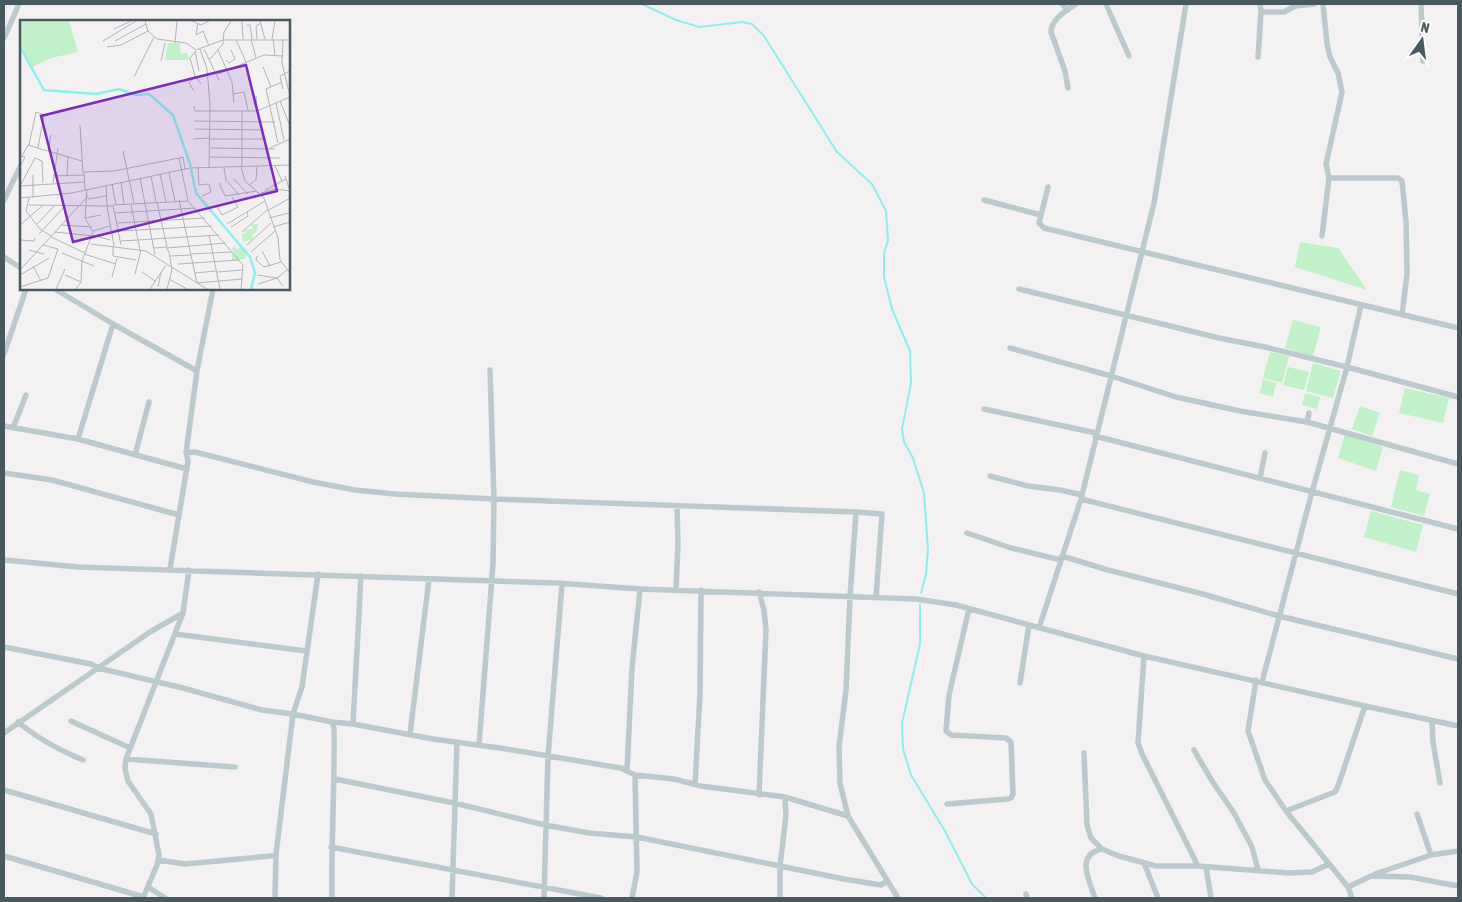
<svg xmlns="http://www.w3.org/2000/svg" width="1462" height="902" font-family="'Asap Condensed',sans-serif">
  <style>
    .green { fill: #c0f1c8 }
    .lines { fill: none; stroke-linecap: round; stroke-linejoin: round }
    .stream { stroke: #8cefee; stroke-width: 2 }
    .street { stroke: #bccace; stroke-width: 5.5 }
    .inset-river { fill: none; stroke: #8cefee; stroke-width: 2.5 }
    .inset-road { fill: none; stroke: #afb5b8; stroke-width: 1 }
    .view { fill: #7b2cbf; fill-opacity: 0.15; stroke: #7b2cbf; stroke-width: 2.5 }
    .inset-edge { fill: none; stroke: #485a60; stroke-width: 2.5 }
  </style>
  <rect width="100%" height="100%" fill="#f4f1f2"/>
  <!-- green -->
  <path class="green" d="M1300 242 1338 248 1367 290 1295 267Z
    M1293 320 1321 327 1313 356 1285 348Z
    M1270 352 1289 356 1282 383 1263 378Z
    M1313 363 1341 371 1333 398 1306 391Z
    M1288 367 1309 372 1304 390 1283 385Z
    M1263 379 1276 383 1273 397 1260 393Z
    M1405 388 1449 398 1443 423 1399 413Z
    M1305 393 1320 397 1317 409 1302 405Z
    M1360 406 1380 413 1372 436 1352 429Z
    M1345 434 1383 447 1376 471 1338 458Z
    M1400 470 1419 475 1416 490 1430 494 1424 516 1391 507Z
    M1371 511 1423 525 1416 552 1364 537Z"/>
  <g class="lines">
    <!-- stream -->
    <path class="stream" d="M642 4 676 20 699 27 742 22 752 24 764 36 837 152 872 184 886 211 888 240 884 254V277L892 309 910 351 911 383 902 429 904 442 913 458 924 493 928 549 926 574 921 593
      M920 604V644L902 723 903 749 911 775 945 831 972 884 986 898"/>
    <!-- street -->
    <path class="street" d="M1062 4 1068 10
      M1106 4 1129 56
      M1421 4 1423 61
      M1261 12H1284L1295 6 1314 4
      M4 38 19 4
      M1258 57 1261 12 1260 4
      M1068 88 1065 71 1051 32C1051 19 1067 10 1076 4
      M1329 178H1398L1402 181 1406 221 1407 274 1402 315
      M1048 187 1039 223 1044 228 1458 328
      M4 200 21 165
      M984 200 1041 215
      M1322 236 1329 178 1326 164 1342 92 1338 73 1330 57 1327 44 1323 4
      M4 257 21 268
      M55 289 113 324 197 371
      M1019 289 1219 338 1265 347 1347 367 1458 397
      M1010 348 1111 376 1176 397 1240 411 1307 422 1458 464
      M4 354 26 289
      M984 409 1096 433
      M1307 422 1309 413
      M4 426 78 439 187 469
      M13 428 26 395
      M1095 436 1458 529
      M78 439 113 324
      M186 453 197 371 213 289
      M135 455 149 402
      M4 473 52 480 179 515
      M990 476 1028 486 1060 490 1082 495
      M1260 478 1265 453
      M1081 499 1458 594
      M856 512 882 514 876 598
      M967 533 1011 548 1061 560
      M1062 556 1108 570 1199 593 1279 616 1458 659
      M4 560 78 567 556 583 640 589 916 599 956 605 1144 656 1365 706 1458 726
      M170 569 188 461 186 453 195 452 313 482 355 490 395 494 494 499 856 512 850 597 846 690 839 747 840 783 848 816 898 898
      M318 574 302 687 293 714 332 722 334 728C335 785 331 841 332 898
      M676 590 678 544 677 506
      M1039 628 1081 499 1154 203 1186 4
      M175 634 306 651
      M4 647 91 664 98 668 183 688 262 710 293 714 276 854 275 898
      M1144 656 1138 743 1142 754 1198 866
      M1256 680 1248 731 1265 780 1286 811 1348 887 1352 898
      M1262 682 1312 492 1347 367 1361 305
      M1020 683 1029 625
      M71 721 130 748
      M1432 721 1433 742 1440 783
      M18 722C38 739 59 750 83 760
      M332 722 353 724 433 739 507 749 621 768 635 775 674 779 701 786 785 797 848 816
      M353 724 361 576
      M4 733 150 632 183 613
      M410 734 429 579
      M479 745 493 564 494 499 490 370
      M1194 750 1212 781 1234 813 1252 847 1258 870
      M1084 753 1087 825 1091 838 1102 849 1119 856 1156 866H1198L1288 873 1312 872 1329 864
      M126 759 235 767
      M627 771 632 668 640 589
      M335 779 454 803 545 825 589 833 637 837 844 879 881 885 887 881
      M695 784 700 694 701 590
      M4 790 156 834
      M759 795 766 630 764 610 759 592
      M947 804 1008 799 1011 798 1013 794 1011 742 1006 738 951 735 946 731 949 695 969 609
      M1286 811 1335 792 1338 786 1365 706
      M1417 814 1431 855
      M331 847 601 898
      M4 856 144 897
      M158 860 185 864 271 856 276 854
      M1144 863 1158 898
      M1206 867 1211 898
      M1375 874 1431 855 1458 851
      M148 887 165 898
      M1348 887 1371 876 1410 877 1458 886
      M1026 894 1027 898
      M143 898 157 865 159 855 151 814 128 781 125 769 126 759 183 613 189 570
      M452 898 457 742
      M544 898 548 756 562 584
      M632 898 637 872 635 775
      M780 898V866L786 816 785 797
      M1095 898C1089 880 1075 855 1102 849"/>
  </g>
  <!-- overview -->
  <g transform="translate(20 20)">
    <rect width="270" height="270" fill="#f4f1f2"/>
    <path d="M0 1H49L58 32 31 38 12 47 0 24ZM148 23H160L161 33H167L170 40H145ZM231 204H238L237 211 232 215 234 219 223 222 222 213 226 214 225 210 233 209ZM214 225 217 230 220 227 227 229 225 239 212 241V233L217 237 212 230Z" fill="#c0f1c8"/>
    <path class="inset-river" d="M0 27 24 70 76 74 99 69 116 75 129 74 153 95 171 147M171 149 176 173 230 237 235 253 231 269"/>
    <path class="inset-road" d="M125 1 128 11 137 19 166 23 176 30 203 20H270M172 1 181 5 189 1M222 1 223 19M240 1 245 19M178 3 176 15 183 11 189 26M227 5H230L232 19M94 9 111 1M231 19 236 38M237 19 236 6 241 3M252 19 255 1M253 19 255 35M263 19 262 43 270 76M216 20 226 42M83 21 116 1M95 21 126 4M155 23 157 1M87 27 101 25 128 11M180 29 187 49 190 84 189 148M184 29 199 60M198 30 212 62 214 83M175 31 179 51M176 31 170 38 175 56 181 64M190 39 203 24 204 12 211 1M206 40 209 43 215 39 211 30M141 41 145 23M243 47 251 67M198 54 244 35 263 36M114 57 134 17M263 69 260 56 270 51M174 71 169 63 175 56M213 74 224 72 228 91M236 76 237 91M260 81 270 106M256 83 264 120M174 86 175 91H237L270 77M174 101 255 102M60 105 63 153M175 109 242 110M31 115 28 131 62 141M173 119 190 118M190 119H246M258 123 246 69 262 62M9 125 16 92 24 95 18 128M190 128 255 129M250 128 270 119M103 131 114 183M2 136 8 125 27 131M189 137 260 138M159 138 163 137 165 149M255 146 262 161M0 147 5 137 1 136M178 147 179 165 189 164 191 172 182 176M221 147 225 161 244 178 258 218 260 240 270 253M222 147V91M204 148 206 160 219 175M149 153 155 181M140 154 146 182M13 155V178M47 155 48 137M33 156 64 155M131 156 136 182M120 158 135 235M214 159 228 174M101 162 104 184M33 163 38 128M199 163 205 176 237 171M92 164 96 185M86 165 87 186H93L101 225M229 165 236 160 237 147M0 166 64 162M0 166 15 138 22 141 23 163M65 170 64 152 94 151 159 138 168 181 223 245 221 269M245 170 266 159M241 173 255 169 270 171 265 156M0 178 52 173 170 148 270 145M9 178 6 191 20 209 31 216M68 179 86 176M159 180 177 263M137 182 147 227M9 185 87 186 94 226M93 185 168 181M111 185 120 230M196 185 202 195 218 187 212 177M247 191 270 178M95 193 176 188M65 198 81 195M249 198 269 193M97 203 185 198M17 204 34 186M207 204 245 181M0 205 22 186M41 205 72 207M211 207 228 196 227 192M253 207 270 202M73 211 90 206M99 211 192 206M35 212 73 216M222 212 247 190M19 214 45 186M73 215 90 220M189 215 200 269M31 217 65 233M0 220 14 221 15 218M101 221 199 215M71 224 126 231 187 269M227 225 251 203M93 226V236L116 240M134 228 146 227 149 232 152 250 147 269M147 228 206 223M9 230 24 234M242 231 250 246M231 232 255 211M42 233 74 246M64 234 96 244M171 234 212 232M150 236 171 235M237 236 236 240 244 247 261 242M158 244 219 240M13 246 21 261M0 250 68 176M122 252 135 261M197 252 223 250M175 253 196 251M115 254 121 230M0 255 29 238M45 255 61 262M237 255 257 258 267 250M92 257 97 238M149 259 167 269M177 263 222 259M238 264 257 258 263 266M0 267 28 258 38 229 23 225M138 267 141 252M36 269 45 249M56 269 61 262 62 241 73 212 65 198 67 169M130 269 146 245"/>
    <path class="view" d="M226 45 257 171 53 222 21 96Z"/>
    <rect width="270" height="270" class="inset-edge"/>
  </g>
  <!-- border -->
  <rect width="1462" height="902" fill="none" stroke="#485a60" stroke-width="10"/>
  <!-- north arrow -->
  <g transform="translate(1422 40) rotate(14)" stroke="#ffffff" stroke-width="4" paint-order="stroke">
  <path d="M0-4L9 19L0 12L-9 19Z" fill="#485a60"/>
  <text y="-8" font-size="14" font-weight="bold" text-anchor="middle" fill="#485a60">N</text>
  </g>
</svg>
